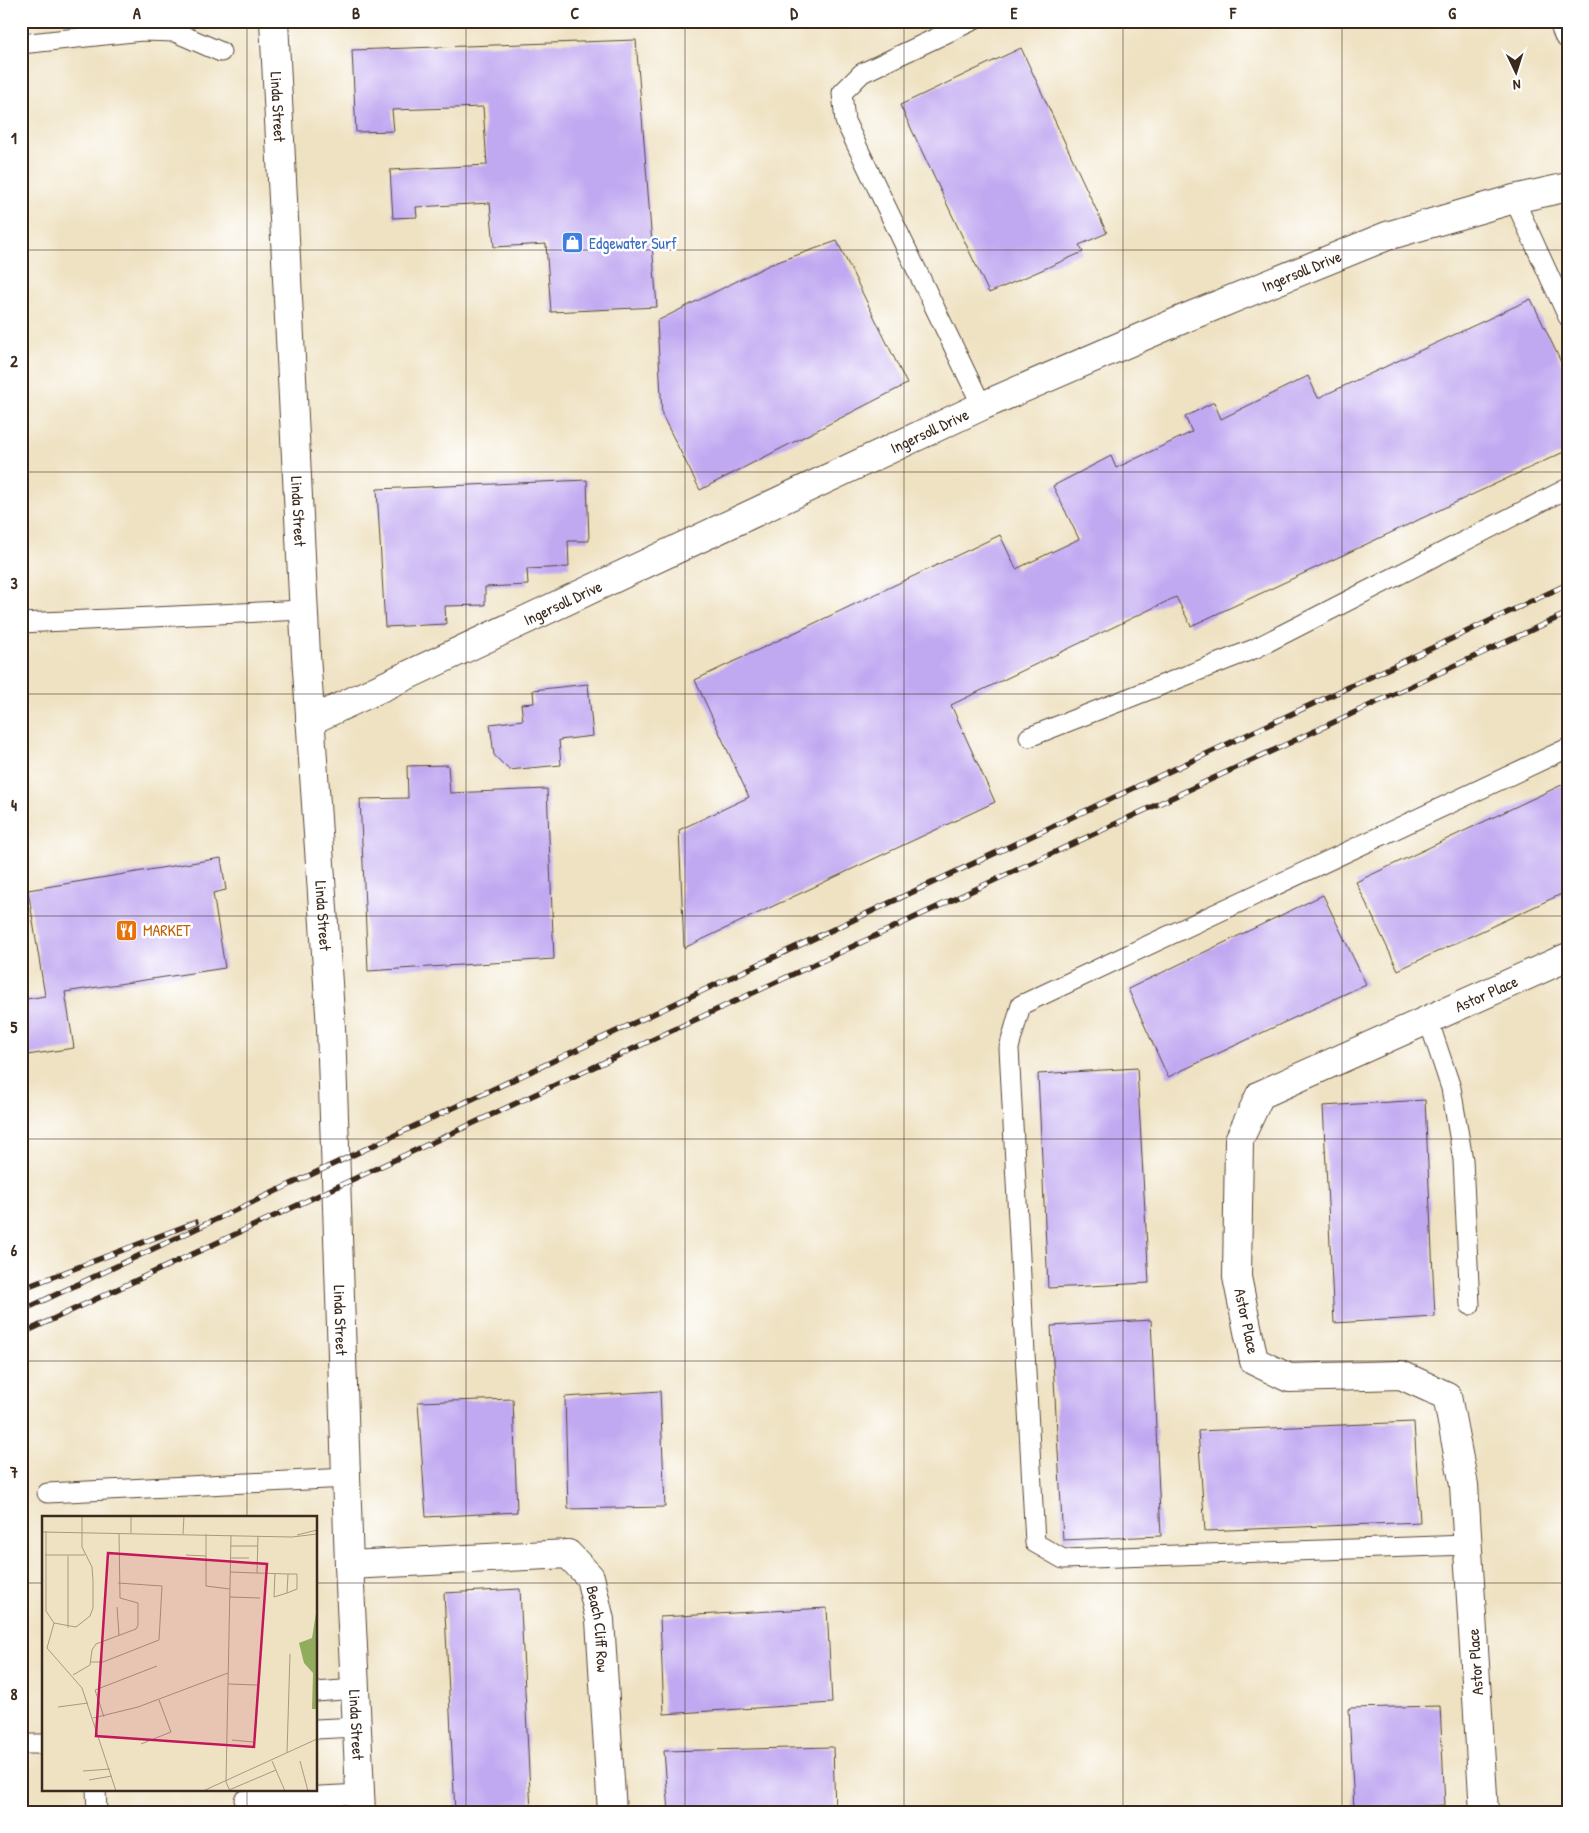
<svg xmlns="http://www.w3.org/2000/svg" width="1589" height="1833" font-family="'Patrick Hand',sans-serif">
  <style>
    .building { fill: #c1a9f1 }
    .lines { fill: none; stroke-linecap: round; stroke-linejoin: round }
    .lane-casing { stroke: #564637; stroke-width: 21 }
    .street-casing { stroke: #564637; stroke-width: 30 }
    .lane { stroke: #fff; stroke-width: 19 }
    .street { stroke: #fff; stroke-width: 28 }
    .rail-casing { stroke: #3b2a1e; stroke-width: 5.5 }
    .rail { stroke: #fff; stroke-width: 4; stroke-dasharray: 11; stroke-linecap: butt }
    .grid { fill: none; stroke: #3b2a1e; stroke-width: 1; stroke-opacity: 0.55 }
    .labels { text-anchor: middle; stroke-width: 5; stroke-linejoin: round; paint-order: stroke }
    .street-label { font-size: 16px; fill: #3b2a1e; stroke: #fff }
    .shop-label { font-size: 16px; fill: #366cbe; stroke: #fff; text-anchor: start }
    .food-label { font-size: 16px; fill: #c56008; stroke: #fff; text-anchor: start }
    .inset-road { fill: none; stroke: #a79880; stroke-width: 1 }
    .view { fill: #c2185b; fill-opacity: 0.15; stroke: #c2185b; stroke-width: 2.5 }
    .inset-edge { fill: none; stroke: #3b2a1e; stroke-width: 2.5 }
    .neatline { fill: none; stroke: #3b2a1e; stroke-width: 2 }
    .grid-label { font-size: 16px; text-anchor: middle; font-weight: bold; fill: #3b2a1e }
  </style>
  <rect width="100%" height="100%" fill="#fff"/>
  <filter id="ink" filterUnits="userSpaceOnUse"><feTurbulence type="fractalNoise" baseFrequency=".02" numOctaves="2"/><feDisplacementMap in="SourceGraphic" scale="10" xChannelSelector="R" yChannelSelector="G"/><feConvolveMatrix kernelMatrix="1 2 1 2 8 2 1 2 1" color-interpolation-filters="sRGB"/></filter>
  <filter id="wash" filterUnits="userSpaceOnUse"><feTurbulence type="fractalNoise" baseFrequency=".0096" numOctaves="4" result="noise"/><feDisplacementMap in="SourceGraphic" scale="20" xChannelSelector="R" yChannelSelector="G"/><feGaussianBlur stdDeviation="1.12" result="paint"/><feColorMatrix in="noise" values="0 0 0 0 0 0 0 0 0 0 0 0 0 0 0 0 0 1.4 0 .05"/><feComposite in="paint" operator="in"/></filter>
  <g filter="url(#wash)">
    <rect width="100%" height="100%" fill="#efe2c2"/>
    <g id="blocks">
      <!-- building -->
      <path class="building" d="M636 40 657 307 551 312 546 244 494 247 490 203 416 207 417 217 393 218 390 170 487 165 483 107 392 110 394 131 356 132 352 50Z
        M1021 48 1107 233 1079 245 1083 252 989 293 900 105Z
        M837 241 907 384 700 490 662 415 657 321 769 265Z
        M1531 299 1568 377V450L1191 626 1176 597 951 705 995 802 684 948 679 830 749 797 695 680 1000 535 1016 569 1079 539 1053 486 1111 456 1116 468 1192 432 1185 417 1214 402 1221 419 1308 376 1318 398Z
        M587 480 589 541H568L569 567 527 569 528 585 485 587V605L445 606 446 624 385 627 377 489Z
        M588 684 593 736 559 740 561 765 509 770 494 755 490 724 523 720 521 704 534 703 533 690Z
        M448 765 450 793 547 789 554 959 368 971 360 799 408 798 407 766Z
        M1568 782V891L1398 970 1356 882Z
        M221 858 226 890 213 893 225 968 65 992 74 1048 21 1056V1000L45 996 28 890Z
        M1323 895 1366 984 1168 1077 1128 989Z
        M1137 1068 1149 1283 1048 1288 1038 1074Z
        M1425 1100 1435 1317 1334 1323 1323 1106Z
        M1151 1320 1161 1536 1063 1540 1051 1326Z
        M660 1391 665 1507 568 1509 565 1397Z
        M513 1399 517 1512 426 1517 418 1402Z
        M1414 1422 1420 1522 1205 1531 1198 1431Z
        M520 1589 531 1812H455L444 1593Z
        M827 1608 832 1703 664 1714 660 1617Z
        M1440 1706 1445 1805 1354 1809 1349 1708Z
        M833 1747 835 1812H669L664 1751Z"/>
    </g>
  </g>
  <g filter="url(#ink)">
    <use href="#blocks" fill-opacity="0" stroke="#564637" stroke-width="1"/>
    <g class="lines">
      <defs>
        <path id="lane" d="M972 21 862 73 842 93 845 121 982 406
          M21 44 142 31 175 32 221 52
          M1514 199 1568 317
          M21 623 304 610
          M1029 737 1254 649 1568 488
          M1428 1019 1451 1088 1463 1160 1470 1305
          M47 1493 347 1478
          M1468 1545 1063 1559 1035 1543 1009 1048 1021 1005 1568 748
          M316 1692 355 1689
          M316 1729 357 1727
          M21 1744H44
          M96 1789 97 1812
          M244 1800 360 1794"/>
        <g id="street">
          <path id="s1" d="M274 21 306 655 331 1028 349 1565 361 1812"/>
          <path d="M1563 21 1568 34"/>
          <path id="s2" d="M310 721 982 406 1188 317 1387 236 1514 199 1568 187"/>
          <path id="s3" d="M349 1565 568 1554 590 1577 600 1620 612 1812"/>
          <path id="s4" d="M1484 1812 1464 1485 1447 1396 1401 1375 1289 1378 1254 1361 1237 1277 1239 1140 1260 1095 1568 957"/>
        </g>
      </defs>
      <!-- lane casing -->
      <use href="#lane" class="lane-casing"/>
      <!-- street casing -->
      <use href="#street" class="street-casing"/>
      <!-- lane -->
      <use href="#lane" class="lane"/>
      <!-- street -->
      <use href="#street" class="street"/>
      <defs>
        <path id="rail" d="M21 1289 196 1222
          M21 1311 1568 584
          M21 1334 1568 613"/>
      </defs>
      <!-- rail casing -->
      <use href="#rail" class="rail-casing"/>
      <!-- rail -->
      <use href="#rail" class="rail"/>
    </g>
  </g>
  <!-- grid -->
  <path class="grid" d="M247 21V1517M466 21V1812M685 21V1812M904 21V1812M1123 21V1812M1342 21V1812M21 250H1568M21 472H1568M21 694H1568M21 916H1568M21 1139H1568M21 1361H1568M21 1583H44M316 1583H1568M247 1789V1812"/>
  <!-- icons -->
  <defs>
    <symbol id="shop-square" viewBox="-11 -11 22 22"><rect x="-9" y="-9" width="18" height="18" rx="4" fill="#3f7fe0" stroke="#fff"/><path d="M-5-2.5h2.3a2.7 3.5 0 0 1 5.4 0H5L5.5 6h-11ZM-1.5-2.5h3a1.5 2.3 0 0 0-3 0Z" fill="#fff"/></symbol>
    <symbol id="restaurant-square" viewBox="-11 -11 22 22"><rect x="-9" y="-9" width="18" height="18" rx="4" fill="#e8710a" stroke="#fff"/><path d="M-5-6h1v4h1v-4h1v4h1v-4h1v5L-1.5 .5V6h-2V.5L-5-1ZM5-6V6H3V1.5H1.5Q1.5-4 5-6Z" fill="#fff"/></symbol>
  </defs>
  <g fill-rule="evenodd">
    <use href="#shop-square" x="560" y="230" width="25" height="25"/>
    <use href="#restaurant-square" x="114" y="918" width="25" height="25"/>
  </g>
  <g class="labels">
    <!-- street labels -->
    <g class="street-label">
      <text dy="6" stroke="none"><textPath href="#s1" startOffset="86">Linda Street</textPath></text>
      <text dy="6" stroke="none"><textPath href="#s2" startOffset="1089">Ingersoll Drive</textPath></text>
      <text dy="6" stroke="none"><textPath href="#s2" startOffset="684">Ingersoll Drive</textPath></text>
      <text dy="6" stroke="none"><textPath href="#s1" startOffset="491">Linda Street</textPath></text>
      <text dy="6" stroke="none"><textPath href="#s2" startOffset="279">Ingersoll Drive</textPath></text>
      <text dy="6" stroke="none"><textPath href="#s1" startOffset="896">Linda Street</textPath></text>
      <text dy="6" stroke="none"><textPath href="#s4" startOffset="1140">Astor Place</textPath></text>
      <text dy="6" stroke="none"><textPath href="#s1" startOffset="1301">Linda Street</textPath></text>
      <text transform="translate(1247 1321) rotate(78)" y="6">Astor Place</text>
      <text dy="6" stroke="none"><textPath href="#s3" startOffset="304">Beach Cliff Row</textPath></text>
      <text transform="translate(1475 1662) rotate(-94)" y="6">Astor Place</text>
      <text dy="6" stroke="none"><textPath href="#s1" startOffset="1706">Linda Street</textPath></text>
    </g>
    <!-- shop labels -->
    <g class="shop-label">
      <text x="589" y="249">Edgewater Surf</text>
    </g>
    <!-- food labels -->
    <g class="food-label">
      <text x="143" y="936">MARKET</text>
    </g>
  </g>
  <!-- overview -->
  <g transform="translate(42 1516)">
    <rect width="275" height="275" fill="#efe2c2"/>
    <path d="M275 91V193H270L271 157 262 147 257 127 270 122Z" fill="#92ac5e"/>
    <path class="inset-road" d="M4 15V95L12 107 34 111 48 100 51 92V64L50 51 40 31V0M0 16 250 21 275 18M89 17V0M141 18 142 0M164 18V70L188 73M255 19 275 14M189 30H216M3 39H43M144 39 164 40M26 40V112M189 42H207M188 56 215 57 216 20M215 57 246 58 245 77 232 81 233 57M245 77 255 73V58H246M188 81 218 82M75 91 77 119M12 107 5 132 40 172 74 275M49 146H61L117 124 120 70 76 67M31 159 48 149 50 134 54 128 94 113 96 109V87L78 82 77 17M0 168V140M186 168 215 169M16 191 46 187M62 201 53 174 115 150M51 202 96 191 186 157M190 224 211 226M99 228 129 216 117 184M245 237 248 138M230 245 243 275M258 245 266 275M41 255 68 253M47 264 70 260M187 274 234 254M161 275 275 223M188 275 184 266 189 19"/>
    <path class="view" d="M66 37 225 48 212 231 54 220Z"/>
    <rect width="275" height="275" class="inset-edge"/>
  </g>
  <!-- margin -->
  <rect width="1589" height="1833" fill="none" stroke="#fff" stroke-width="55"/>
  <!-- north arrow -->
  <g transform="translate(1516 72) rotate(176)" stroke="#ffffff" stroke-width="4" paint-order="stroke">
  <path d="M0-4L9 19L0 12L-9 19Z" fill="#3b2a1e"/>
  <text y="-8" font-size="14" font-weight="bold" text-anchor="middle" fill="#3b2a1e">N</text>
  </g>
  <rect x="28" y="28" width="1534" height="1778" class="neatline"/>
  <g class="grid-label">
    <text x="137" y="19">A</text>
    <text x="356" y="19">B</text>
    <text x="575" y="19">C</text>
    <text x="794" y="19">D</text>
    <text x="1014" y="19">E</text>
    <text x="1233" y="19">F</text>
    <text x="1452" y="19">G</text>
    <text x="14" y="144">1</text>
    <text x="14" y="367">2</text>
    <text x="14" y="589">3</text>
    <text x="14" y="811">4</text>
    <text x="14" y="1033">5</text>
    <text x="14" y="1256">6</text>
    <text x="14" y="1478">7</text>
    <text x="14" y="1700">8</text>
  </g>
</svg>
